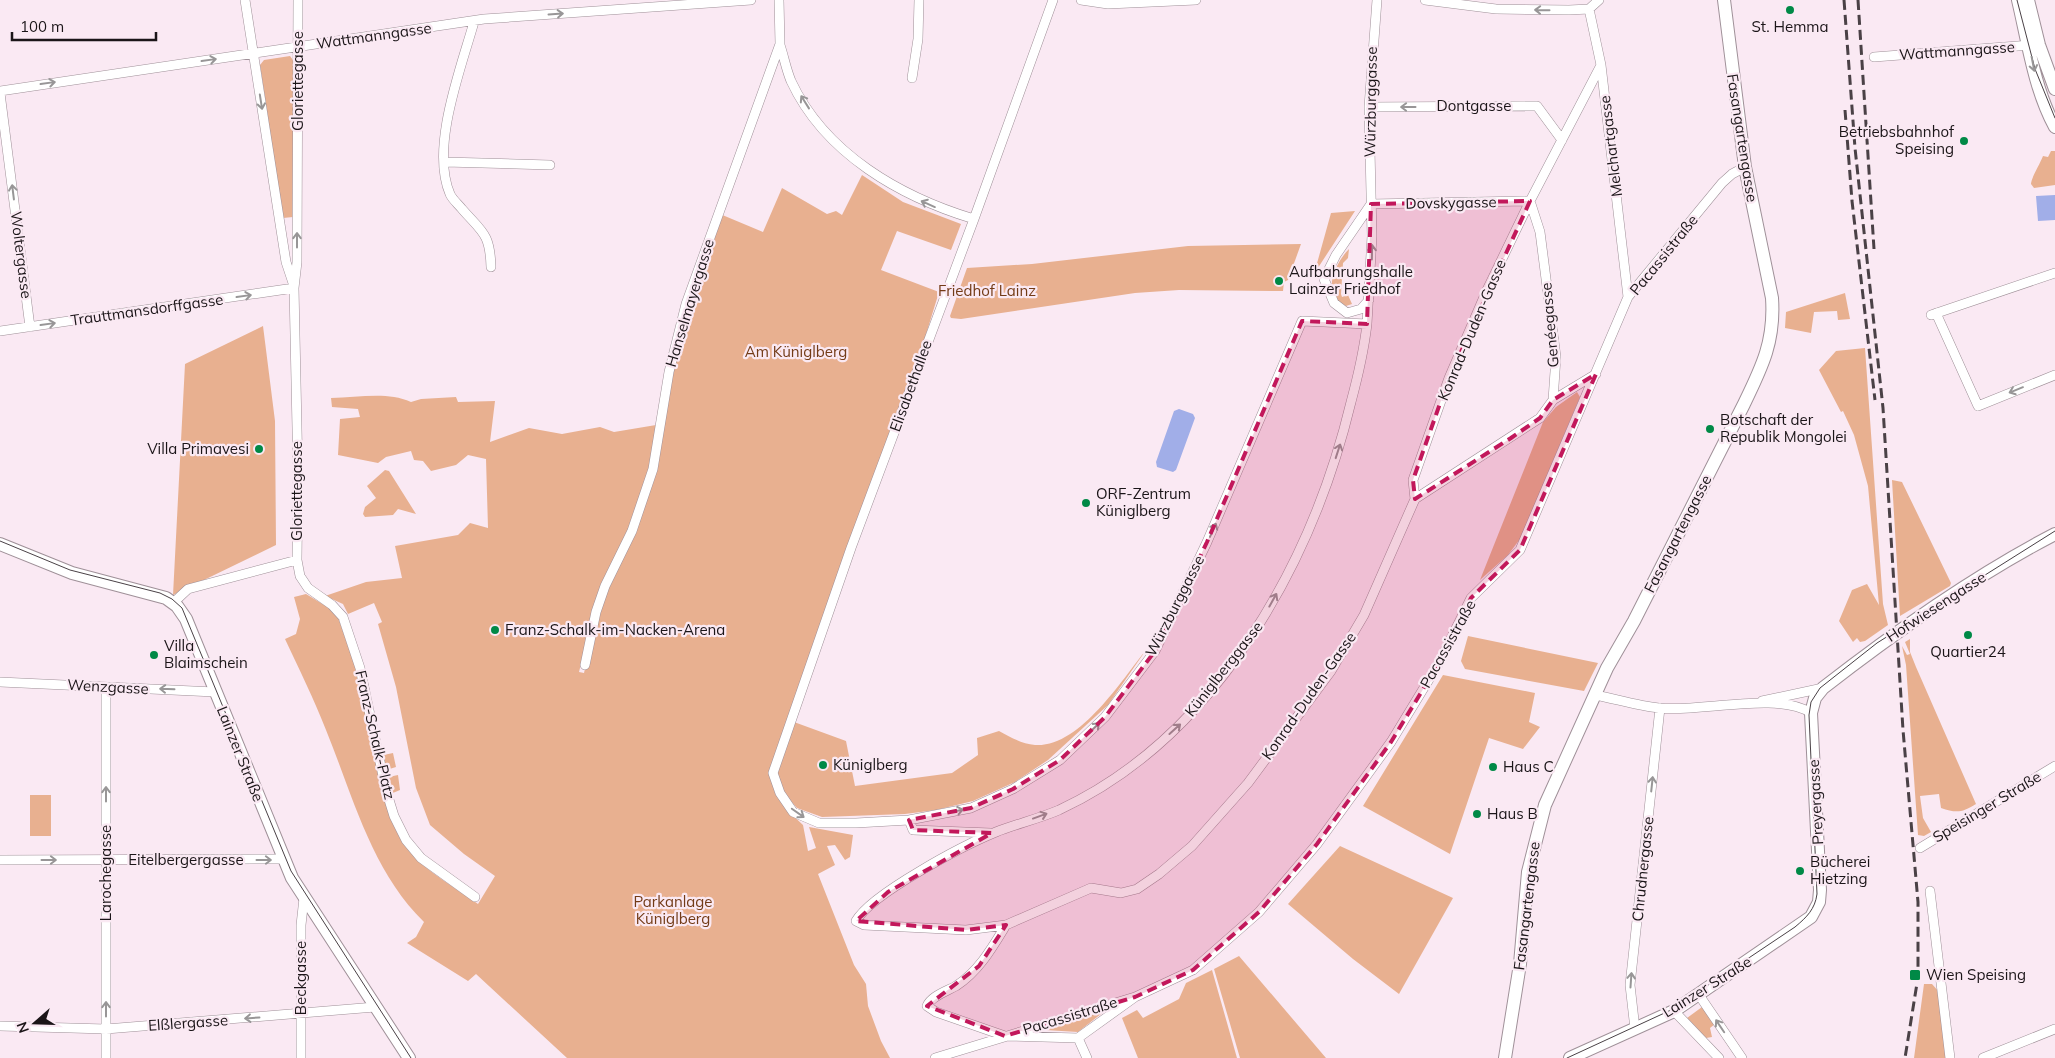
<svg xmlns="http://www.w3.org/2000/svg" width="2055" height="1058" font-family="Mulish,sans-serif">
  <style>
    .green { fill: #e8b090 }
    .water { fill: #a1aee8 }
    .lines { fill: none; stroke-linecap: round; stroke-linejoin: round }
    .minor-casing { stroke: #9f9098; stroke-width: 10 }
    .secondary-casing { stroke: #9f9098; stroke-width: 14 }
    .minor { stroke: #fff; stroke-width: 9 }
    .secondary { stroke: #fff; stroke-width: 12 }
    .tram { stroke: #4a4146; stroke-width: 1 }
    .rail { stroke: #4a4146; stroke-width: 3; stroke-dasharray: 10 5; stroke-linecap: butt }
    .oneway { stroke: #989697 }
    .marked { fill: #c2185b; fill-opacity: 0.2; stroke: #c2185b; stroke-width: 4; stroke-dasharray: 10 6; stroke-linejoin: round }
    .poi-dot { fill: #008946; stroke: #fae9f3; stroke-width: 2 }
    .labels { text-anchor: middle; stroke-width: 4.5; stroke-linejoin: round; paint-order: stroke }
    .poi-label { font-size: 15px; fill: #1b1518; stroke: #fae9f3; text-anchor: start }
    .street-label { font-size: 15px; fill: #1b1518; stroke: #fae9f3 }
    .park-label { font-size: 15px; fill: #733b17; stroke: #fae9f3 }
  </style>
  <rect width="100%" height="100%" fill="#fae9f3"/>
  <!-- green -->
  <path class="green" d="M290 56 293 60V217L283 218 260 65 264 60Z
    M2051 151H2055V185L2034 188 2031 184C2031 178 2040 164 2043 156L2048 157Z
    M862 175 903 202 961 224 951 250 897 231 881 270 939 292 919 357 770 768 775 793 787 810 803 825 808 851 816 848 809 827 853 835 850 857 845 860 835 845 827 846 835 865 818 874 854 965 866 984 868 1006 881 1041 890 1058H567L476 974 468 981 407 943 416 937 424 922C371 870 353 796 326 730 314 699 299 669 285 639L296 634 300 619 294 597 306 594 334 611 339 620 356 669 379 756 393 753 396 767 383 771 384 778 398 775 400 790 388 795C396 858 431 870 478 904L495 876 464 854 430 825 416 788 396 687 378 624 382 622 374 603 348 614 343 604 325 596 366 582 402 578 395 546 458 535 470 523 488 528 486 459 468 455 456 465 431 471 423 461 414 460 411 451 386 457 378 463 338 455 340 419 360 417 358 409 332 407 331 398C358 398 386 391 411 402L421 399 456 397 458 402 495 401 490 442 529 428 562 434 600 427 614 432 656 425 649 468 629 529 594 612 579 672 584 673 597 614 654 469 670 372 687 305 720 214 763 232 782 188 827 214 836 211 842 215Z
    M1355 211 1312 277 1310 276 1316 267 1331 213Z
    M1301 244 1288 280 1284 282 1283 291 1179 290 1135 293 961 319 951 318 950 316 967 268 1032 264 1188 246Z
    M1349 249 1348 258 1343 263 1341 294 1342 297 1348 295 1352 304 1346 306C1320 295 1335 263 1349 249Z
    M1845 293 1850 319 1838 320 1837 311 1814 312 1811 333 1785 328 1786 312Z
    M263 326 275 421 276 545 173 595 185 364Z
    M1865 348 1883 604 1888 625 1865 641 1860 642 1857 638 1853 642 1839 621 1852 590 1867 584 1879 605 1868 486 1854 435 1843 411 1841 412 1819 370 1836 351Z
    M1577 392 1580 397 1520 539 1508 555 1480 580 1543 422 1556 407Z
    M385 470 389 471 416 514 398 509 393 515 365 517 363 514 365 507 376 498 367 486Z
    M1892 480 1902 482 1951 583 1950 586 1900 616Z
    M1468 636 1598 663 1584 691 1465 669 1461 661Z
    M1910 639V652L1916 667 1976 804C1962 813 1956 813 1941 808L1939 794 1920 796 1923 818 1931 832 1924 836 1918 835 1906 665 1902 646 1907 655 1910 654 1905 642Z
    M1146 650 1108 705 1048 760 1015 782 973 801 936 810 905 814 822 817 797 808 782 791 776 772 794 722 846 741 855 786 952 773 978 755 977 738 999 731C1010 737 1022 744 1035 745 1079 748 1121 681 1146 650Z
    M1443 675 1535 693 1529 722 1540 727 1523 749 1489 738 1450 854 1363 806Z
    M30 795H51V836H30Z
    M1340 846 1453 898 1399 994 1353 959 1288 904Z
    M1239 956 1326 1058H1240L1214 969Z
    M1212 970 1237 1058H1138L1122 1018 1137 1010 1143 1018 1179 999 1186 983Z
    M1924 984H1932L1939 992 1947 1058H1914Z
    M1702 1007 1715 1024 1710 1028 1712 1037 1706 1038 1687 1018Z
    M1106 1010 1078 1032 1045 1030V1026Z"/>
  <!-- water -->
  <path class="water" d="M2055 195V220L2038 221 2036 196Z
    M1179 409 1193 414 1195 418 1176 470 1173 472 1157 467 1156 462 1174 411Z"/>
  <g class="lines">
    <defs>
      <path id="minor" d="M245 0 286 262 293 283
        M298 0 297 262 294 288 298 475 297 560 300 576 308 588 332 605 343 617 360 668 386 790 394 816 406 840 421 858 475 897
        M1053 0 974 219 851 548 773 773 780 793 793 812 819 823H856L909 820 971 808 1013 789 1060 760 1105 717 1155 651 1207 542 1302 321 1367 324 1372 236 1369 107 1377 0
        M1081 0 1108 4 1196 0
        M1425 0 1496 9 1569 10 1589 9 1599 0
        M1589 9 1601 65 1628 297
        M474 22C461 68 430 148 450 194 452 199 458 204 462 209 482 232 490 233 491 267
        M780 45C784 57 786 69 791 81 825 154 901 197 974 219
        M1874 57 2031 45
        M912 78 918 39 919 0
        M0 91 484 19 751 0
        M0 93 30 327
        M1369 107 1537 106 1562 140
        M445 162 550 165
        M1371 204 1530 201 1540 232 1556 357 1553 400 1540 418 1415 499
        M1369 300 1361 309 1347 313 1334 303 1324 279 1336 255 1371 204
        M1936 313 1978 406 2055 375
        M1931 315 2055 273
        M0 331 294 288
        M1553 400 1596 374
        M173 603 188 589 297 560
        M585 665 596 612 605 586 632 531 653 469 669 372 686 304 780 44 779 0
        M0 682 215 692
        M106 687V1058
        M1595 695C1616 699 1638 706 1659 708 1699 713 1777 691 1811 713
        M1762 701 1823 688
        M909 820 913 830 991 833
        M1920 848 2055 766
        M0 860 283 859
        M1930 891 1950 1058
        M1006 925 1091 888 1121 893 1137 889 1159 874 1192 846 1248 783 1331 671 1364 615 1415 499 1413 480 1449 378 1487 290 1530 201 1601 65
        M1699 995 1742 1058
        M1135 997 1078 1038 1005 1036 936 1012 927 1006C931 996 947 991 956 986 979 971 992 948 1006 925L966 930 864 925 856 921C871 894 964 845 996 832 1016 824 1038 819 1059 810 1216 737 1312 564 1351 402 1358 376 1364 350 1367 324
        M1674 1011 1719 1058
        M0 1026 106 1029 375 1007
        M1635 1029 1630 985 1660 708
        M1078 1038 1087 1058
        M301 1058V925L304 898
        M935 1058 1135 997 1193 970 1259 912 1317 844 1391 742 1439 663 1471 598 1520 550 1628 297 1722 183 1732 174 1745 167
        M1983 1058 2055 1029"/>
      <path id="secondary" d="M2018 0C2028 42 2034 88 2055 127
        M2028 0 2039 45 2055 89
        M0 544 72 573 166 598 177 606 186 619 292 878 409 1058
        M1505 1058 1520 964 1528 872 1545 805 1607 668 1634 621 1744 404C1762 367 1775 341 1772 298L1745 167 1724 0
        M1570 1058 1674 1011 1811 917 1819 902 1820 890 1811 713 1815 698 1823 688C1895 632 1974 576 2055 534"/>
    </defs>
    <!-- minor casing -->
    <use href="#minor" class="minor-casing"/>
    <!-- secondary casing -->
    <use href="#secondary" class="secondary-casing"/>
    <!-- minor -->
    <use href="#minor" class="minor"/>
    <!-- secondary -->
    <use href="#secondary" class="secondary"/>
    <!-- tram -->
    <path class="tram" d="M2017 0 2035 69 2055 118
      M0 541 70 570 160 593 172 599 182 608 291 871 411 1058
      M1567 1058 1671 1010 1795 927C1807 917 1815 909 1817 894L1809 715 1811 702 1820 688 1877 643 2055 531"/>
    <!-- rail -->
    <path class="rail" d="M1844 0 1855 148 1883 408 1903 730 1918 902V977L1905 1058
      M1858 0 1874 249
      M1845 110 1852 201 1875 400"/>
  </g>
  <!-- one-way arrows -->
  <defs><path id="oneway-shaft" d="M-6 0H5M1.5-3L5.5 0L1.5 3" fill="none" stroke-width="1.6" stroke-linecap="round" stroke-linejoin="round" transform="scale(1.25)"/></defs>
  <g class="oneway">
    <use href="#oneway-shaft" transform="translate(1542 10) rotate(-179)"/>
    <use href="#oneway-shaft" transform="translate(556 14) rotate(-4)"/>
    <use href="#oneway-shaft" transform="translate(209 60) rotate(-8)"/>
    <use href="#oneway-shaft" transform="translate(2033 64) rotate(79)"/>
    <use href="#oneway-shaft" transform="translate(48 83) rotate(-8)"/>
    <use href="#oneway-shaft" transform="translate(261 102) rotate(81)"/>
    <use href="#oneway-shaft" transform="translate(805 102) rotate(-122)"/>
    <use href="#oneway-shaft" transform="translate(1408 107) rotate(180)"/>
    <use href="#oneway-shaft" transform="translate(13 192) rotate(-97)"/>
    <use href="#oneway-shaft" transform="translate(928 204) rotate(-156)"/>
    <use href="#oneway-shaft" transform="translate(297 240) rotate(-90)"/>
    <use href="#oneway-shaft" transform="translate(1372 252) rotate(-89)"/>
    <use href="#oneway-shaft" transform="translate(244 296) rotate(-8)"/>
    <use href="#oneway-shaft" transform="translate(48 324) rotate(-8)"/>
    <use href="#oneway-shaft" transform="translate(2016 390) rotate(158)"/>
    <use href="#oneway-shaft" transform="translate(1338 451) rotate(-72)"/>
    <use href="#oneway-shaft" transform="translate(1213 530) rotate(-66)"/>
    <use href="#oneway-shaft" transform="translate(1273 600) rotate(-61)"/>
    <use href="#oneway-shaft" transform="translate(167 689) rotate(-178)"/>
    <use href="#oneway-shaft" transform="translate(1094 728) rotate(-44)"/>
    <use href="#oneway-shaft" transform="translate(1175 729) rotate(-42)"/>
    <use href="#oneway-shaft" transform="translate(1652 784) rotate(-84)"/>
    <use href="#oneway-shaft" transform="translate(106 794) rotate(-90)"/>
    <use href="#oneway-shaft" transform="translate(956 811) rotate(-11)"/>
    <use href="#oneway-shaft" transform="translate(798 813) rotate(35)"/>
    <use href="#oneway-shaft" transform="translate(1040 816) rotate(-20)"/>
    <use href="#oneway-shaft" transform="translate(49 860)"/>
    <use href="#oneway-shaft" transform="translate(264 860)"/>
    <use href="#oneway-shaft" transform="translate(1631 980) rotate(-86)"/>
    <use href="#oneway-shaft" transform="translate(106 1009) rotate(-90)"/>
    <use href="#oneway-shaft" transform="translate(252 1018) rotate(176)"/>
    <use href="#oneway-shaft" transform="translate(1720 1026) rotate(-124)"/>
  </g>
  <!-- marked area -->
  <path class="marked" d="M1530 201 1449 378 1413 480 1415 499 1511 438 1540 418 1553 400 1596 374 1520 550 1471 598 1439 663 1391 742 1317 844 1259 912 1193 970 1135 997 1005 1036 927 1006 979 966 1006 925 966 930 856 921 888 892 992 833 913 830 909 820 971 808 1013 789 1060 760 1105 717 1155 651 1207 542 1302 321 1367 324 1371 204Z"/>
  <!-- markers -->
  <g class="poi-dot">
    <circle cx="1790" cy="10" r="5"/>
    <circle cx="1964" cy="141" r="5"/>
    <circle cx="1279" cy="281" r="5"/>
    <circle cx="1710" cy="429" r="5"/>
    <circle cx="259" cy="449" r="5"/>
    <circle cx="1086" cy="503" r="5"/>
    <circle cx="495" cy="630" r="5"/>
    <circle cx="1968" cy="635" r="5"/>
    <circle cx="154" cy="655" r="5"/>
    <circle cx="823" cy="765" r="5"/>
    <circle cx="1493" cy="767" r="5"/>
    <circle cx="1477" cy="814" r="5"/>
    <circle cx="1800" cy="871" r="5"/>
    <rect x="1909" y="969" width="12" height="12" rx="2.5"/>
  </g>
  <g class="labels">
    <!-- poi labels -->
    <g class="poi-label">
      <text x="1790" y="32" text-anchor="middle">St. Hemma</text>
      <text x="1954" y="137" text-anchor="end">Betriebsbahnhof<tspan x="1954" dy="17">Speising</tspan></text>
      <text x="1289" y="277">Aufbahrungshalle<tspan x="1289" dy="17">Lainzer Friedhof</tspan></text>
      <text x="1720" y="425">Botschaft der<tspan x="1720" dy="17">Republik Mongolei</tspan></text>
      <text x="249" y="454" text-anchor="end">Villa Primavesi</text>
      <text x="1096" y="499">ORF-Zentrum<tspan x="1096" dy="17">Küniglberg</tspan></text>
      <text x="505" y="635">Franz-Schalk-im-Nacken-Arena</text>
      <text x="164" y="651">Villa<tspan x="164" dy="17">Blaimschein</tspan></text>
      <text x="1968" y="657" text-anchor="middle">Quartier24</text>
      <text x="833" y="770">Küniglberg</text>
      <text x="1503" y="772">Haus C</text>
      <text x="1487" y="819">Haus B</text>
      <text x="1810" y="867">Bücherei<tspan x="1810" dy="17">Hietzing</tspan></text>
      <text x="1926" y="980">Wien Speising</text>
    </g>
    <!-- street labels -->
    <g class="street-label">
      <text transform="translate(374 36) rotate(-8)" y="5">Wattmanngasse</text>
      <text transform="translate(1957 51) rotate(-4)" y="5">Wattmanngasse</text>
      <text transform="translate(298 81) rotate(-90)" y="5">Gloriettegasse</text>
      <text transform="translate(1371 102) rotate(-89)" y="5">Würzburggasse</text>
      <text x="1474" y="111">Dontgasse</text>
      <text transform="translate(1742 138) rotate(81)" y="5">Fasangartengasse</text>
      <text transform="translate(1611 146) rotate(-97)" y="5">Melchartgasse</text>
      <text transform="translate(1451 203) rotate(-1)" y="5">Dovskygasse</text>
      <text transform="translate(21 255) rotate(83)" y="5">Woltergasse</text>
      <text transform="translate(1664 255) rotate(-51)" y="5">Pacassistraße</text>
      <text transform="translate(690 303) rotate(-73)" y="5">Hanselmayergasse</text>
      <text transform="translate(147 310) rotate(-8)" y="5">Trauttmansdorffgasse</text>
      <text transform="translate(1550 325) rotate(-95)" y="5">Genéegasse</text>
      <text transform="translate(1472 330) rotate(-67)" y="5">Konrad-Duden-Gasse</text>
      <text transform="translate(911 386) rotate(-70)" y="5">Elisabethallee</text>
      <text transform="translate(297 491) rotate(-90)" y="5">Gloriettegasse</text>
      <text transform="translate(1678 534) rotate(-63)" y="5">Fasangartengasse</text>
      <text transform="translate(1175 606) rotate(-63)" y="5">Würzburggasse</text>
      <text transform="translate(1936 607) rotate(-33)" y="5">Hofwiesengasse</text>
      <text transform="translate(1448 644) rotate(-61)" y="5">Pacassistraße</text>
      <text transform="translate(1224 669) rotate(-52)" y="5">Küniglberggasse</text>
      <text transform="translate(108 687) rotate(3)" y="5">Wenzgasse</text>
      <text transform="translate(1309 696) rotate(-55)" y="5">Konrad-Duden-Gasse</text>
      <text transform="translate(375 735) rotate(77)" y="5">Franz-Schalk-Platz</text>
      <text transform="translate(240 754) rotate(68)" y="5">Lainzer Straße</text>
      <text transform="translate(1816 802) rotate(-93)" y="5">Preyergasse</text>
      <text transform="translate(1987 807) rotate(-31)" y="5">Speisinger Straße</text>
      <text x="186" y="865">Eitelbergergasse</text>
      <text transform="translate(1643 869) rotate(-84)" y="5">Chrudnergasse</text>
      <text transform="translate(106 873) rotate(-90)" y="5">Larochegasse</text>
      <text transform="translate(1527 906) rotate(-83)" y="5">Fasangartengasse</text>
      <text transform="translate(301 978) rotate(-90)" y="5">Beckgasse</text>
      <text transform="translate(1707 987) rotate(-32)" y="5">Lainzer Straße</text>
      <text transform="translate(1070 1016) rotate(-17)" y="5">Pacassistraße</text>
      <text transform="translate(188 1023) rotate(-4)" y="5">Elßlergasse</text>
    </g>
    <!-- park labels -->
    <g class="park-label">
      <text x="987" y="296">Friedhof Lainz</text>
      <text x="796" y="357">Am Küniglberg</text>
      <text x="673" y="907">Parkanlage<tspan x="673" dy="17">Küniglberg</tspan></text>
    </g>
  </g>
  <!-- north arrow -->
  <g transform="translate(35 1023) rotate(250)" stroke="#fae9f3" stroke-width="4" paint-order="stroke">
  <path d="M0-4L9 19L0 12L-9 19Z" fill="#1b1518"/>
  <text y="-8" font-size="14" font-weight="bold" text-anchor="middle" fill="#1b1518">N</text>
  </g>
  <!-- scale -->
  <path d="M12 32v8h144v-8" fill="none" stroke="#1b1518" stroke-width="2.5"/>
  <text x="20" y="32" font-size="15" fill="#1b1518" stroke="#fae9f3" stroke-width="4" paint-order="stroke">100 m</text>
</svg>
